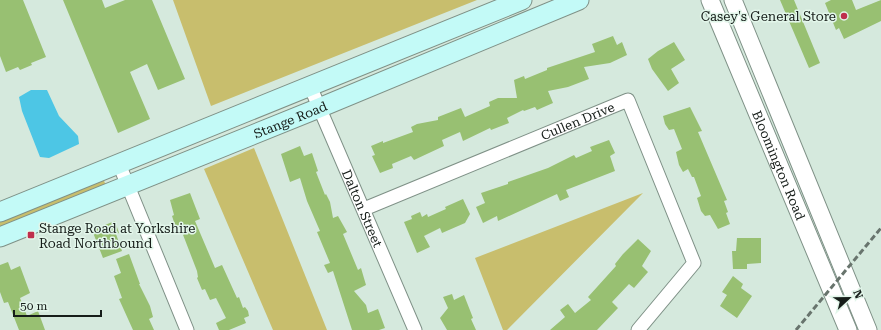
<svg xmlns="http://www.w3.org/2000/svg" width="881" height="330" font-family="'Roboto Serif',serif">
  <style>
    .green { fill: #c8be6d }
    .water { fill: #4dc6e5 }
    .building { fill: #98c072 }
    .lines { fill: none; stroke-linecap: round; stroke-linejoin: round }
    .minor-casing { stroke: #7f9187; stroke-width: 15 }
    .tertiary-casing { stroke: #7f9187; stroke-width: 19 }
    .secondary-casing { stroke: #7f9187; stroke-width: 21 }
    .minor { stroke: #fff; stroke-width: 13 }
    .tertiary { stroke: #fff; stroke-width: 17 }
    .secondary { stroke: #c3faf7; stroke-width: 19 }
    .rail { stroke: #68746d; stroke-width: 3; stroke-dasharray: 6 3; stroke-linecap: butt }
    .poi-dot { fill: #bf2f4c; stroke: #e2f6ea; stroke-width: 1.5 }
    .labels { text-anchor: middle; stroke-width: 3; stroke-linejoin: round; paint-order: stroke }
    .poi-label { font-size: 13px; fill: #161d19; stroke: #e2f6ea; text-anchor: end }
    .street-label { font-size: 13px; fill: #161d19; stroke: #e2f6ea }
  </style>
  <rect width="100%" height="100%" fill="#d5e9dd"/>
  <!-- green -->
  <path class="green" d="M173 0H477L211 106Z
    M254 148 327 330H273L204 169Z
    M103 178 106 186 0 229V220Z
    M643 193 507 330H503L475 258Z"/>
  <!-- water -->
  <path class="water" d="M31 90H47L59 116 78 136 79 144 49 158 40 157 22 111 19 97Z"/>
  <!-- building -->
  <path class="building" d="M0 0H23L46 57 31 63 32 65 20 70 18 67 6 72 0 56Z
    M63 0H102L105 8 125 0H152L185 79 158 90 147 64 130 72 150 119 118 133Z
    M780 0H794L820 63 809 68Z
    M831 0H852L856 10 881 0V21L844 39 839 28 836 30 825 3Z
    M613 36 617 45 622 42 627 55 610 63 584 67 589 79 568 87 548 91 553 103 537 110 535 107 524 111 523 110 507 118 509 123 491 130 490 128 463 141 460 132 442 140 444 146 414 160 411 156 392 164 393 168 380 173 372 156 375 155 371 146 383 141V143L413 132 411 127 417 124 438 120V117L461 108 465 117 490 106 489 102 498 98H517L514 80 524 76 525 79 547 70V68L595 52 592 44Z
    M674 42 685 60 671 69 679 83 668 91 652 69 648 59 658 51Z
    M690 107 702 131 698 132 727 200 724 201 728 212 726 213 730 224 718 229 710 215 705 216 701 211 697 198 701 196 694 177H692L688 169 683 172 679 165 676 152 682 149 674 129 669 130 665 124 663 116Z
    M609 140 615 153 610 156 615 171 566 190 569 197 560 201 557 194 498 221 497 216 483 223 476 207 485 203 481 193 508 184V182L548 168 574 155 576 158 592 151 590 147Z
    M300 146 304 156 312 153 318 171 316 172 325 195 326 194 330 202 333 218 338 216 347 232 343 234 358 270 361 268 366 285 354 291 366 305 368 313 378 309 385 328 379 330H352L333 271 328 273 324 265 330 263 317 232 320 231 307 201 300 178 290 182 281 154Z
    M190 193 200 219 195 221 215 268 222 265 237 298 239 297 243 308 245 307 248 311 249 316 244 318 246 323 229 330H219L216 323 226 318 216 298 210 300 205 289 202 290 197 278 198 277 197 271 180 227 176 228 172 216 174 215 170 200Z
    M463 199 470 214 465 223 442 233 440 228 424 236 430 247 417 253 404 222 412 219 411 216 420 212 422 217 427 214 428 217 446 209 445 207Z
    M115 221 119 233 116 234 122 251 103 258 92 230Z
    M737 238H761V263L747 264V269H733L732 251H736Z
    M638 239 651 251 642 266 648 272 634 288 629 284 612 302 618 308 597 330H550L565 317 560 310 568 304 575 313 591 300 588 297 616 266 615 264 623 254Z
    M129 254 140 284H139L150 306 153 317 149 319 154 330H133L119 299 122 298 114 276 121 273 116 259Z
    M8 262 11 270 20 266 30 293 20 298 27 316 38 311 45 330H19L8 302 4 303 0 292V265Z
    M733 276 743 284 741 288 752 296 737 318 720 306 727 295 722 292Z
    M452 294 454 300 464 295 473 318 471 319 476 330H447L440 318 448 308 443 297Z"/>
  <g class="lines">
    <defs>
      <g id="minor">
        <path id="s1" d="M310 86 415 330"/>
        <path d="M119 164 187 330"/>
        <path id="s2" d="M364 209 628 100 694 263 638 330"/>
      </g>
      <g id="tertiary">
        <path id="s3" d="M710 0 848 330"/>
        <path d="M733 0 868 330"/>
      </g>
      <g id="secondary">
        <path d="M0 212 522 0"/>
        <path id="s4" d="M0 237 319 108 579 0"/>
      </g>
    </defs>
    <!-- minor casing -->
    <use href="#minor" class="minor-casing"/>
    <!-- tertiary casing -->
    <use href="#tertiary" class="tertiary-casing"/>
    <!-- secondary casing -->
    <use href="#secondary" class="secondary-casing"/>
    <!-- minor -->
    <use href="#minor" class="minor"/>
    <!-- tertiary -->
    <use href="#tertiary" class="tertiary"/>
    <!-- secondary -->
    <use href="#secondary" class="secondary"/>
    <!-- rail -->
    <path class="rail" d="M796 330 881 228"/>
  </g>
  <!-- markers -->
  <g class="poi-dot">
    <circle cx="844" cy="16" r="4"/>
    <rect x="27" y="231" width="8" height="8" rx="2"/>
  </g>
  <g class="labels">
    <!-- poi labels -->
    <g class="poi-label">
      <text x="836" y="21">Casey's General Store</text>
      <text x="39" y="233" text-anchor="start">Stange Road at Yorkshire<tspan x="39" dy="15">Road Northbound</tspan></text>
    </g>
    <!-- street labels -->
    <g class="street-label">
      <text dy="5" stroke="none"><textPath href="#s4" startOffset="313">Stange Road</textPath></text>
      <text dy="5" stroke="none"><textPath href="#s2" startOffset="231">Cullen Drive</textPath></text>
      <text dy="5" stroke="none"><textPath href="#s3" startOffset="179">Bloomington Road</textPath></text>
      <text dy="5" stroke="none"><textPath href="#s1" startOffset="133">Dalton Street</textPath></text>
    </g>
  </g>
  <!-- north arrow -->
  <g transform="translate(849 298) rotate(68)" stroke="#e2f6ea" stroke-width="3" paint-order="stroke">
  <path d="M0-3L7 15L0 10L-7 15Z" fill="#161d19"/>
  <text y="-6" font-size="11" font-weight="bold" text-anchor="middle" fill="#161d19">N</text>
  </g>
  <!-- scale -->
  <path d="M14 310v6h87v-6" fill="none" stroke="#161d19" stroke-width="2"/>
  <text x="20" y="310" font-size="12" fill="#161d19" stroke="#e2f6ea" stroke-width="3" paint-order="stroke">50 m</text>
</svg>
